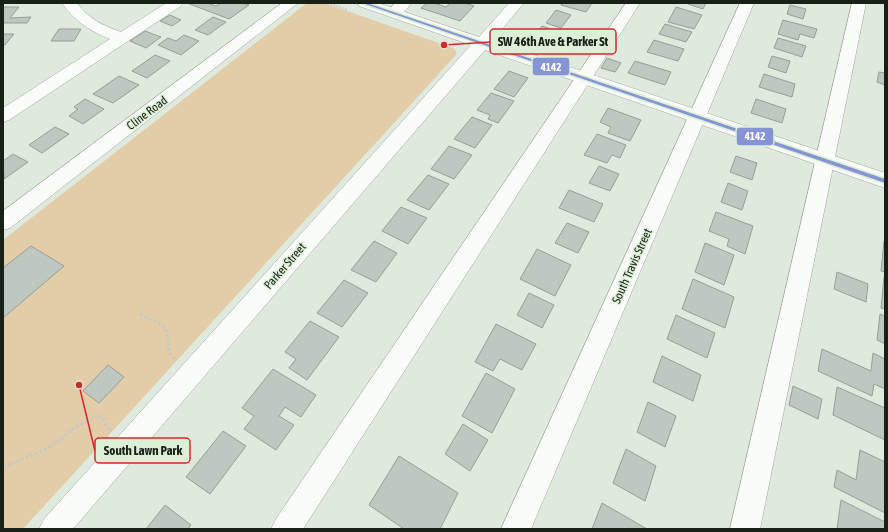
<svg xmlns="http://www.w3.org/2000/svg" width="888" height="532" font-family="'Asap Condensed',sans-serif">
  <style>
    .green { fill: #e2cda8 }
    .building { fill: #bec8c0; stroke: #959f98 }
    .lines { fill: none; stroke-linecap: round; stroke-linejoin: round }
    .minor-casing { stroke: #a0a69d; stroke-width: 1 }
    .major-casing { stroke: #a0a69d; stroke-width: 1 }
    .path-far1 { stroke: #c6c9c5; stroke-width: 2; stroke-dasharray: 1.5 1.5; stroke-linecap: butt }
    .path { stroke: #c6c9c5; stroke-width: 3; stroke-dasharray: 2.5 2.5; stroke-linecap: butt }
    .minor { fill: #fafcfa; fill-rule: evenodd }
    .major { fill: #fafcfa; fill-rule: evenodd }
    .bus-1-casing { stroke: #dcefd7; stroke-width: 3 }
    .bus-1 { fill: #8694d4; fill-rule: evenodd }
    .labels { text-anchor: middle; stroke-width: 3; stroke-linejoin: round; paint-order: stroke }
    .street-label { font-size: 12px; fill: #192017; stroke: #dcefd7 }
    .leader { fill: none; stroke: #d62828; stroke-width: 1.5 }
    .callout-dot { fill: #d62828; stroke: #dcefd7; stroke-width: 1.5 }
    .callout { fill: #dcefd7; stroke: #d62828; stroke-width: 1.5 }
    .callout-label { font-size: 13px; text-anchor: middle; font-weight: bold; fill: #192017 }
    .line-badge { stroke: #dcefd7; stroke-width: 1.5 }
    .badge-label { font-size: 11px; text-anchor: middle; font-weight: bold; fill: #fff }
  </style>
  <rect width="100%" height="100%" fill="#e0e9dd"/>
  <!-- green -->
  <path class="green" d="M307 3H324L453 48 456 51V55L23 529H3V240Z"/>
  <!-- building -->
  <path class="building" d="M187 3H207L216 6 221 3H242L249 5 229 19Z
    M427 3H434L446 7 450 3H464L474 6 460 21 421 8Z
    M562 3H592L586 12 561 5Z
    M689 3H706L703 9 688 4Z
    M790 5 806 9 803 19 787 14Z
    M3 7H19L10 18 31 17 27 23H3Z
    M676 7 702 15 694 29 668 22Z
    M556 10 571 15 561 28 546 23Z
    M170 15 181 20 172 26 160 21Z
    M213 17 226 22 208 35 195 30Z
    M783 20 817 29 814 38 800 34 798 40 778 34Z
    M665 24 692 32 686 42 659 34Z
    M542 26 562 33 555 42 565 46 559 54 528 44Z
    M59 29H81L74 41H51Z
    M145 31 161 37 146 48 130 41Z
    M3 34H14L5 45H3Z
    M184 35 199 41 181 55 158 45 168 38 176 41Z
    M778 38 806 46 802 57 774 48Z
    M654 40 684 49 678 61 647 52Z
    M155 55 170 61 147 78 132 71Z
    M772 56 790 61 786 73 768 67Z
    M607 58 621 63 615 72 601 68Z
    M635 61 671 72 665 85 628 73Z
    M509 71 528 78 514 97 494 89Z
    M879 72 885 73V85L877 82Z
    M764 74 795 84 792 97 759 87Z
    M119 76 139 85 113 103 93 94Z
    M491 93 514 101 498 123 488 119 490 115 477 110Z
    M85 99 104 109 83 124 69 116 78 109 74 107Z
    M756 99 786 109 782 123 751 113Z
    M608 108 641 120 630 141 608 133 611 127 600 122Z
    M472 117 492 125 475 148 454 139Z
    M55 127 69 134 42 153 29 145Z
    M597 134 626 145 620 158 612 155 607 163 584 155Z
    M449 146 472 155 454 179 431 169Z
    M13 154 28 162 4 179 3 161Z
    M736 156 757 163 752 180 730 172Z
    M599 166 619 174 610 191 589 183Z
    M428 175 449 184 429 210 407 200Z
    M728 183 748 191 742 210 721 202Z
    M569 190 603 204 594 222 559 208Z
    M401 207 427 218 408 244 382 231Z
    M716 212 753 226 745 254 727 246 729 239 709 231Z
    M567 223 589 232 578 253 555 243Z
    M374 241 397 253 376 282 351 270Z
    M884 241 885 242V272L881 271Z
    M705 243 734 255 724 285 695 272Z
    M31 246 64 266 3 318V268Z
    M537 249 571 265 555 296 520 279Z
    M837 272 868 284 866 302 834 289Z
    M884 277H885V309L881 308Z
    M693 279 734 297 725 328 682 309Z
    M344 280 368 293 342 327 317 313Z
    M529 293 554 305 542 328 517 315Z
    M880 314 885 316V344L877 340Z
    M676 315 715 333 707 358 667 339Z
    M310 321 339 337 307 380 289 368 296 359 285 352Z
    M496 324 536 344 522 370 500 359 493 371 475 362Z
    M822 349 871 371 873 353 885 359V389L874 384 872 396 818 371Z
    M662 356 701 375 693 401 653 382Z
    M108 365 124 377 99 403 83 391Z
    M273 369 316 395 301 417 285 407 279 416 294 425 276 450 244 429 254 416 242 408Z
    M486 373 515 389 492 433 462 416Z
    M793 386 822 399 818 419 789 405Z
    M837 387 885 408V440L833 415Z
    M648 402 676 416 665 447 637 432Z
    M463 424 488 440 470 471 445 454Z
    M223 431 246 446 210 494 186 477Z
    M626 449 656 466 645 501 613 483Z
    M860 450 885 462V513L834 487 837 470 856 480Z
    M399 456 458 493 440 529H404L369 505Z
    M841 500 885 522V529H837Z
    M602 503 647 529H592Z
    M165 505 191 525 188 529H146Z"/>
  <g class="lines">
    <defs>
      <path id="minor" d="M62 3H77C88 18 103 26 121 32L166 3H183L181 6 9 120 3 122V108L110 39C90 31 74 21 62 3Z
        M282 3H298L10 228 3 230V211Z
        M395 3H411C406 11 398 19 388 16L386 13Z
        M626 3H640L303 529H271L276 519Z
        M740 3H754L531 529H501Z
        M852 3H866L760 529H730Z"/>
      <path id="major" d="M357 3H378L479 37 509 3H524L492 41 885 173V188L485 50 73 529H39L44 519 471 45 359 6Z"/>
    </defs>
    <!-- minor casing -->
    <use href="#minor" class="minor-casing"/>
    <!-- major casing -->
    <use href="#major" class="major-casing"/>
    <!-- path-far1 -->
    <path class="path-far1" d="M328 3 348 10"/>
    <!-- path -->
    <path class="path" d="M140 314 162 325 167 332 169 352 175 360
      M3 468 51 447 75 427 99 416 103 418 110 432"/>
    <!-- minor -->
    <use href="#minor" class="minor"/>
    <!-- major -->
    <use href="#major" class="major"/>
    <defs>
      <path id="bus-1" d="M362 3H367L885 179V183Z"/>
    </defs>
    <!-- bus-1 casing -->
    <use href="#bus-1" class="bus-1-casing"/>
    <!-- bus-1 -->
    <use href="#bus-1" class="bus-1"/>
  </g>
  <g class="labels">
    <!-- street labels -->
    <g class="street-label">
      <text transform="translate(147 113) rotate(-37)" y="4">Cline Road</text>
      <text transform="translate(285 266) rotate(-49)" y="4">Parker Street</text>
      <text transform="translate(632 266) rotate(-66)" y="4">South Travis Street</text>
    </g>
  </g>
  <!-- callouts -->
  <path class="leader" d="M444 45L490 42M79 385L95 451"/>
  <g class="callout-dot">
    <circle cx="444" cy="45" r="4"/>
    <circle cx="79" cy="385" r="4"/>
  </g>
  <g class="callout">
    <rect x="490" y="29" width="126" height="25" rx="4"/>
    <rect x="95" y="438" width="95" height="25" rx="4"/>
  </g>
  <g class="callout-label">
    <text x="553" y="46">SW 46th Ave &amp; Parker St</text>
    <text x="143" y="455">South Lawn Park</text>
  </g>
  <g class="line-badge">
    <rect x="532" y="57" width="38" height="19" rx="4" fill="#8694d4"/>
    <rect x="736" y="127" width="38" height="19" rx="4" fill="#8694d4"/>
  </g>
  <g class="badge-label">
    <text x="551" y="71">4142</text>
    <text x="755" y="140">4142</text>
  </g>
  <!-- border -->
  <rect width="888" height="532" fill="none" stroke="#192017" stroke-width="8"/>
</svg>
